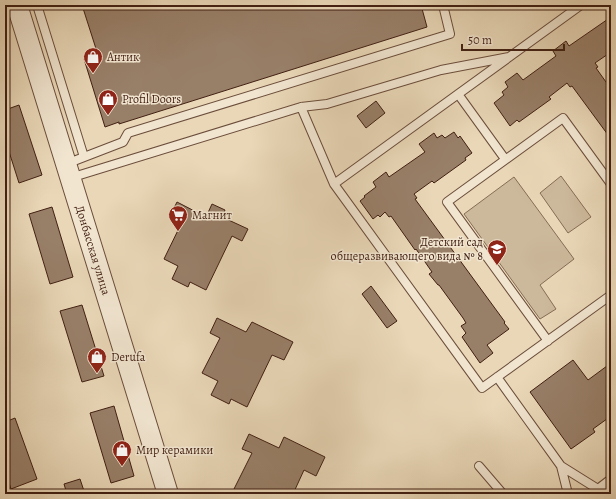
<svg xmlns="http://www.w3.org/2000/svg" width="616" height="499" font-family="Alegreya,serif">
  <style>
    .green { fill: #ccb89b; stroke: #866c56 }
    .building { fill: #987f68; stroke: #411f12 }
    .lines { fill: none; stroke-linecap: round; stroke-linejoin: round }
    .service-casing { stroke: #6b4d3b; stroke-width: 10 }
    .minor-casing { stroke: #6b4d3b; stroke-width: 18 }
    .tertiary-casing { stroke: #6b4d3b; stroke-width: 22 }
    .service { stroke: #f1e5d0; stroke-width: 8 }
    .minor { stroke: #f1e5d0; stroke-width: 16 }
    .tertiary { stroke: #f1e5d0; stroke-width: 20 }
    .labels { text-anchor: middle; stroke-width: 3; stroke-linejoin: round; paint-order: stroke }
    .poi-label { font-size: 12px; fill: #411f12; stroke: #f1e5d0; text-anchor: start }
    .street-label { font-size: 12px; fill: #411f12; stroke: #f1e5d0 }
  </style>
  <rect width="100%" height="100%" fill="#e9d7b7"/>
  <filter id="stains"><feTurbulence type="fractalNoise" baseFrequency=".005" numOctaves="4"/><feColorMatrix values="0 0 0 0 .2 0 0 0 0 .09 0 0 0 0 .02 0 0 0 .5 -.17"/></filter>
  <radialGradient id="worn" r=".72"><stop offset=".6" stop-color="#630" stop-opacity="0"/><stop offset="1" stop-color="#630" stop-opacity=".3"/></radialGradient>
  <!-- green -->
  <path class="green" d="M561 176 591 217 568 233 540 193Z
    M514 177 574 259 540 285 556 309 540 319 464 214Z"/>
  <!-- building -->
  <path class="building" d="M82 5H421L427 27 119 124V122L105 127 84 59 98 55Z
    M611 17V52L595 63 598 67 596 68 611 89V139L572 86 570 87 567 83 549 97 551 99 519 122 517 120 510 126 494 103 504 95 502 92 508 87 505 82 517 73 523 80 556 56 553 51 566 41 569 46Z
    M376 101 385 113 366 128 357 116Z
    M19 105 42 175 19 183 5 139V110Z
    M454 132 458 138 460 136 472 153 465 158 466 160 434 183 432 181 414 194 417 198 415 199 505 322 504 323 509 329 487 345 493 353 480 363 462 337 466 333 461 326 466 323 463 318 439 285H438L429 274 432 272 416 249 415 250 391 216 389 217 385 212 380 217 378 215 373 219 360 201 365 197 364 196 376 187 373 182 386 172 389 177 425 152 419 144 434 133 437 138 442 135 445 138Z
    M177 202 206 217 212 204 225 210 222 217 248 229 242 241 232 236 206 290 190 282 188 287 172 279 178 266 164 259 183 220 171 214Z
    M52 207 73 277 50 284 29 214Z
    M371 286 397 321 387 328 362 294Z
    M82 305 104 376 82 382 60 311Z
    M217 318 246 332 252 322 293 342 284 360 272 355 247 407 231 399 229 404 211 395 218 381 202 373 220 338 210 333Z
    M573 360 588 380 611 363V416L593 429 595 432 571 449 530 392Z
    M114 406 134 476 111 483 90 413Z
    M15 418 37 479 11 489 5 470V422Z
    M249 434 279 448 284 437 325 457 316 476 304 470 293 494H245L234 489 252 453 242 449Z
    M80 479 85 494H67L64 484Z"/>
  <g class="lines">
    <defs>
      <path id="service" d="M37 5 84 157
        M458 94 505 159
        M301 107 334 184 482 388 611 295
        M66 164 123 142 128 133 450 34 443 5
        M70 178 301 107 327 104 441 70 509 57
        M334 184 581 5
        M548 341 447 202 563 118 611 184
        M497 377 561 466 601 491
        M479 466 503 494
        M561 466 568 494"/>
      <path id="minor" d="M598 494 611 484"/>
      <path id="tertiary" d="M17 5 168 494"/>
    </defs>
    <!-- service casing -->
    <use href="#service" class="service-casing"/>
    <!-- minor casing -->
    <use href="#minor" class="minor-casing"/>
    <!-- tertiary casing -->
    <use href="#tertiary" class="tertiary-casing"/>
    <!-- service -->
    <use href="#service" class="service"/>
    <!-- minor -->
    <use href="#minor" class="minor"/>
    <!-- tertiary -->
    <use href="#tertiary" class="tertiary"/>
  </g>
  <!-- icons -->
  <defs>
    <symbol id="shop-pin" viewBox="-11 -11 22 30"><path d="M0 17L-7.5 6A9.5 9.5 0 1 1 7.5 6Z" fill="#8f2418" stroke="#f1e5d0"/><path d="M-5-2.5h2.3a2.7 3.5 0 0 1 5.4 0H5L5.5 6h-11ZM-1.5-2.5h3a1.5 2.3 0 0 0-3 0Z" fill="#fff"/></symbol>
    <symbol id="supermarket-pin" viewBox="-11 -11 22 30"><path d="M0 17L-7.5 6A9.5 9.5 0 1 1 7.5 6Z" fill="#8f2418" stroke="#f1e5d0"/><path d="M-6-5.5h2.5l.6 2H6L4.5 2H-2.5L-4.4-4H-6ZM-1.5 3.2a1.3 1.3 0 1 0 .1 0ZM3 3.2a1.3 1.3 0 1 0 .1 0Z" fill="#fff"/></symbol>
    <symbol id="school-pin" viewBox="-11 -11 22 30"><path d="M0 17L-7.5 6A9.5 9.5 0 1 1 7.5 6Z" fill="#8f2418" stroke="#f1e5d0"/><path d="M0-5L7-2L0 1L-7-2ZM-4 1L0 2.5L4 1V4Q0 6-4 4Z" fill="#fff"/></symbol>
  </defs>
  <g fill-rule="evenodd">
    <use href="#shop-pin" x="82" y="46" width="22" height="30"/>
    <use href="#shop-pin" x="97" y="88" width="22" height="30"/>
    <use href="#supermarket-pin" x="167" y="204" width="22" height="30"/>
    <use href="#school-pin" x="486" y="238" width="22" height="30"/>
    <use href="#shop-pin" x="86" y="346" width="22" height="30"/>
    <use href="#shop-pin" x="111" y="439" width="22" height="30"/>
  </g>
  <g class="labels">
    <!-- poi labels -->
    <g class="poi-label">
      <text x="107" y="61">Антик</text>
      <text x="122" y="103">Profil Doors</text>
      <text x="192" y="219">Магнит</text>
      <text x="483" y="246" text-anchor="end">Детский сад<tspan x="483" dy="14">общеразвивающего вида № 8</tspan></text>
      <text x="111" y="361">Derufa</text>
      <text x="136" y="454">Мир керамики</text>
    </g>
    <!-- street labels -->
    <g class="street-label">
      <text transform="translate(93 250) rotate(73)" y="4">Донбасская улица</text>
    </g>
  </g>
  <!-- margin -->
  <rect width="616" height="499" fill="none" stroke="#e9d7b7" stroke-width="20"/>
  <rect x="6" y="6" width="604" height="487" fill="none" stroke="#411f12" stroke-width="2"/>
  <rect x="10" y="10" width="596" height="479" fill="none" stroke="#411f12"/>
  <!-- scale -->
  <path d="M462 44v6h102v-6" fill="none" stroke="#411f12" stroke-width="2"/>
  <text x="468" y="44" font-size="12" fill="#411f12" stroke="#f1e5d0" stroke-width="3" paint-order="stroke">50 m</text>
  <rect width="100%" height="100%" filter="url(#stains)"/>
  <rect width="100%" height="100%" fill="url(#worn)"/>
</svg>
